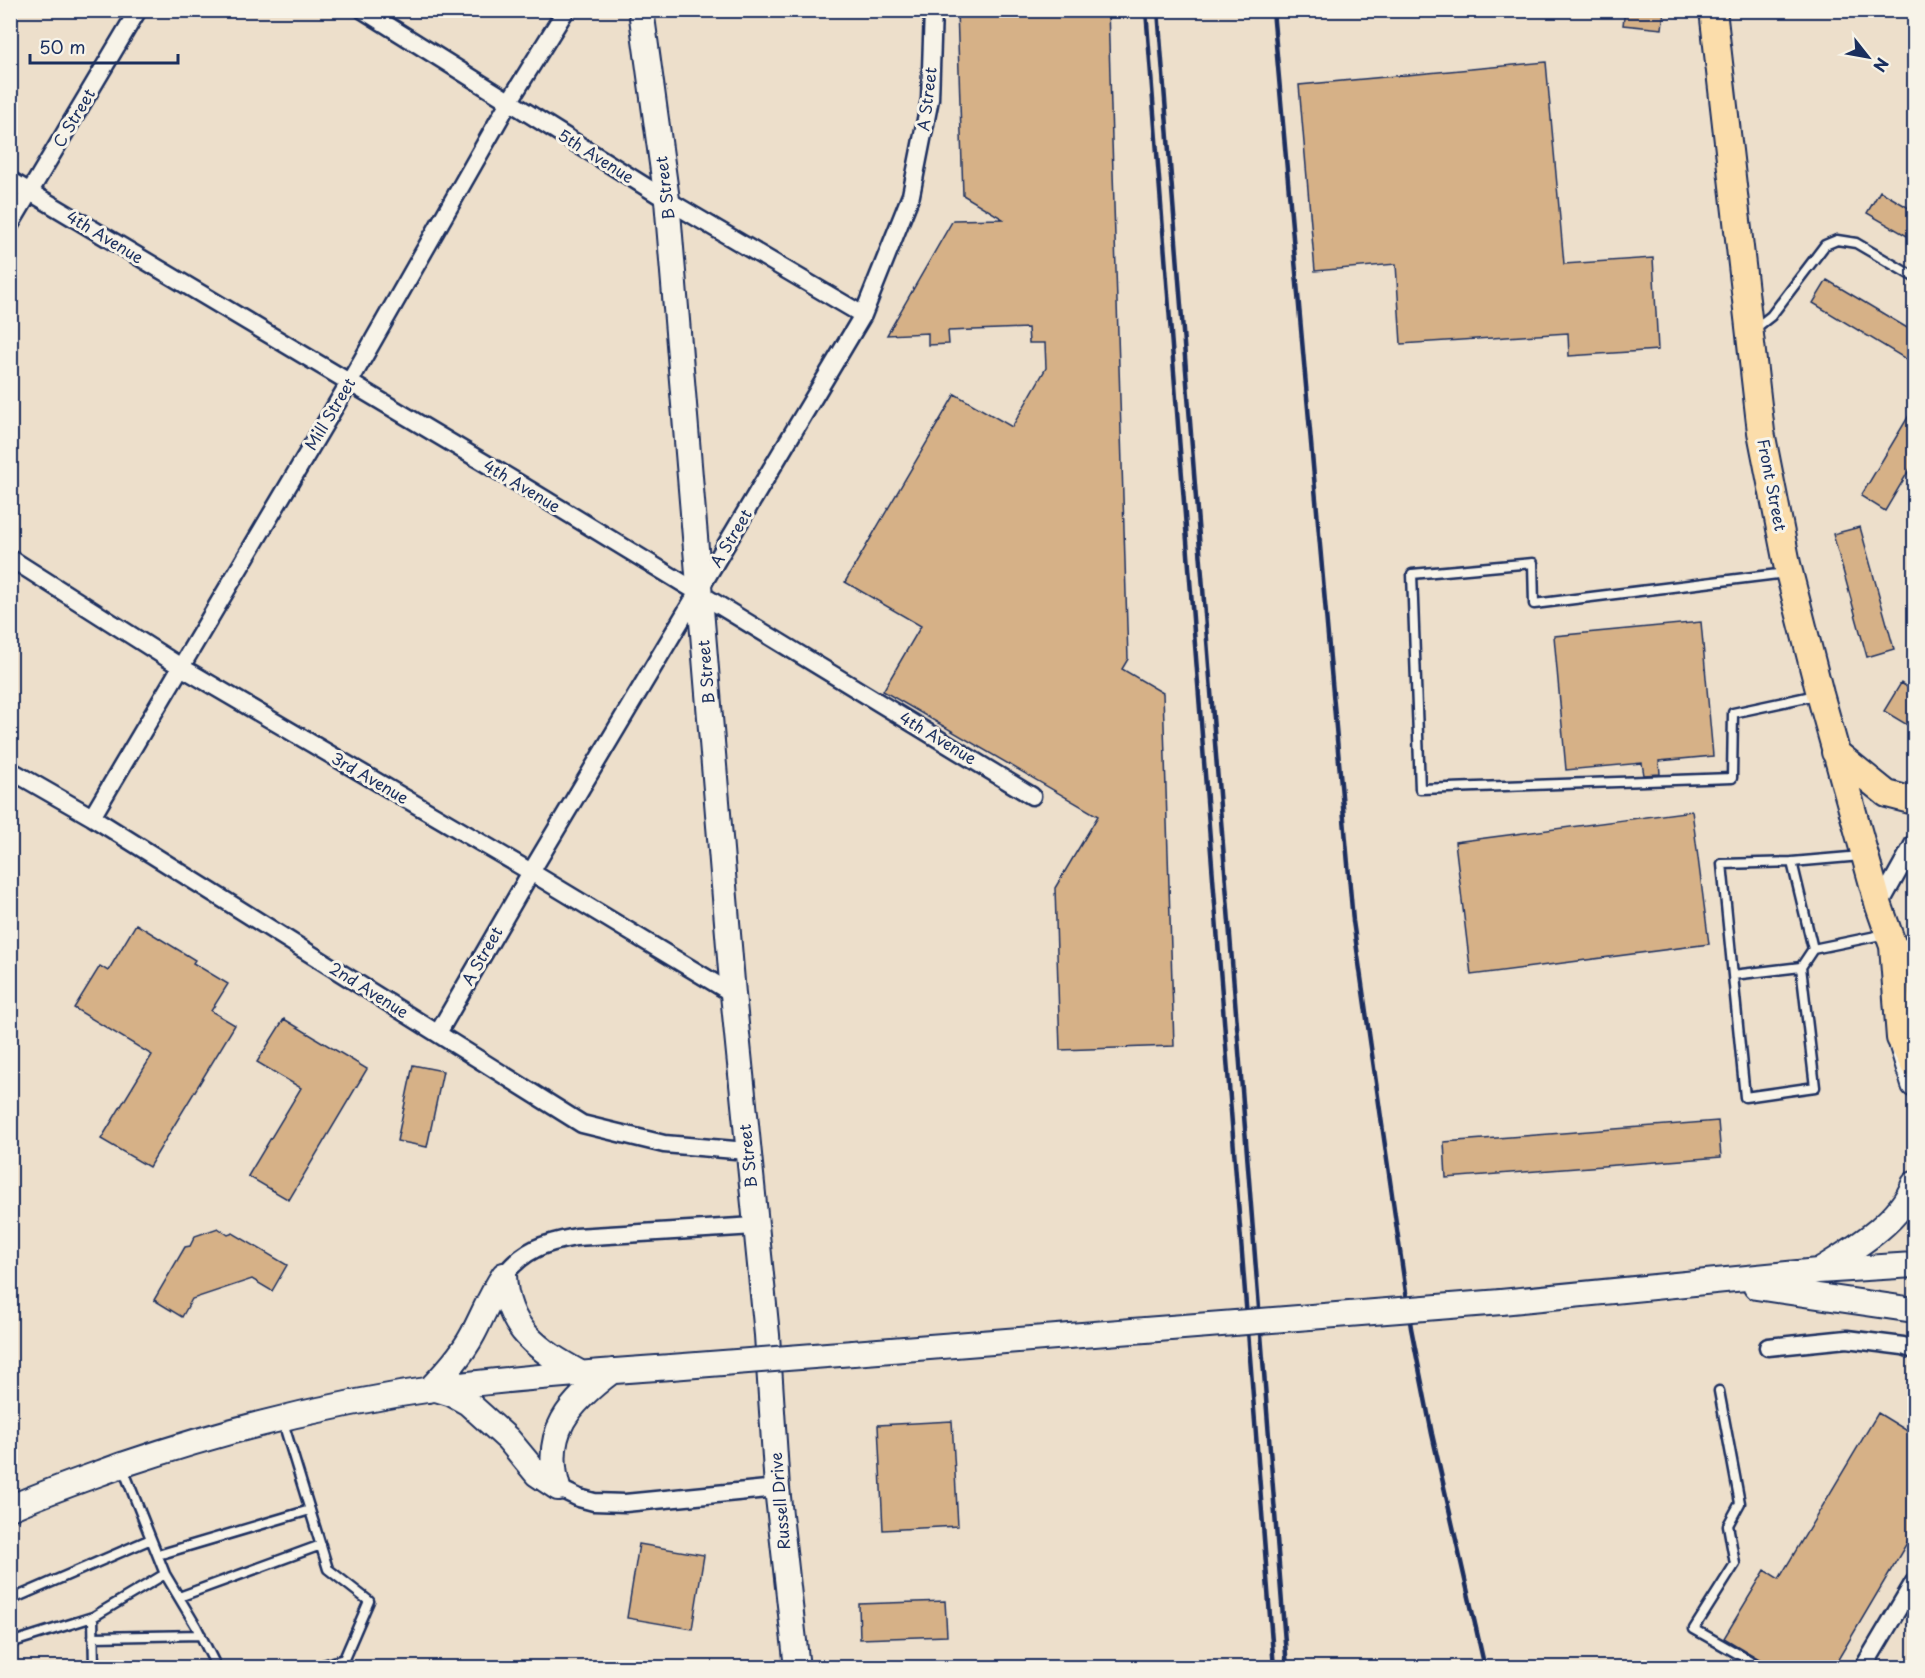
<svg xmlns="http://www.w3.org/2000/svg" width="1925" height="1678" font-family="'Playpen Sans',sans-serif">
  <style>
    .building { fill: #d6b187; stroke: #1b2f5e; stroke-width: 1.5 }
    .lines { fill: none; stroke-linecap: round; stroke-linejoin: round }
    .lane-casing { stroke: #1b2f5e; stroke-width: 13 }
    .street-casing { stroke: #1b2f5e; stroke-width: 21 }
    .secondary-casing { stroke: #1b2f5e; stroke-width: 28 }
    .primary-casing { stroke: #1b2f5e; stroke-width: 30 }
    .lane { stroke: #f7f3e8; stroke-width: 8 }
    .street { stroke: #f7f3e8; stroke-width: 16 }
    .secondary { stroke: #f7f3e8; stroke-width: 24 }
    .primary { stroke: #fbddab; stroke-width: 26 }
    .rail { stroke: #1b2f5e; stroke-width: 4.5 }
    .secondary-bridge-casing { stroke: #1b2f5e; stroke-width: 28; stroke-linecap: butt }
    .secondary-bridge { stroke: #f7f3e8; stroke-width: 24 }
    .labels { text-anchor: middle; stroke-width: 6; stroke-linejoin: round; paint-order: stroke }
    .street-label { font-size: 16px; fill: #1b2f5e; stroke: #f7f3e8 }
  </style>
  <rect width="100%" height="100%" fill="#eddfcb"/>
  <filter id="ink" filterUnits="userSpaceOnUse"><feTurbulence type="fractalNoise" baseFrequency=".0167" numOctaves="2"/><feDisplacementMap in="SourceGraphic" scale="12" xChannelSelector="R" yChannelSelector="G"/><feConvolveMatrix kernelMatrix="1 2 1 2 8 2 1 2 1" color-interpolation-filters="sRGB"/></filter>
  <g filter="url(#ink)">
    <!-- building -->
    <path class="building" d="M957 10H1108L1128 659 1122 669 1163 693 1174 1046 1060 1050 1055 888 1098 816 883 691 921 626 845 582 955 394 1012 427 1046 368 1045 343H1029L1028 328 948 331 949 344 928 345V333L887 335 953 220 1003 219 963 195Z
      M1625 10H1664L1662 29 1623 25Z
      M1546 62 1564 264 1653 258 1658 350 1569 356 1568 333 1401 344 1396 264 1315 271 1299 85Z
      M1880 191 1914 211V240L1867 213Z
      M1827 280 1914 332V364L1813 303Z
      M1914 407V462L1885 511 1861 496Z
      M1860 527 1894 649 1867 657 1833 534Z
      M1701 622 1713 756 1659 761 1660 774 1644 775 1642 763 1566 770 1554 636Z
      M1901 683 1914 692V729L1884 711Z
      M1692 811 1709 944 1471 975 1455 842Z
      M136 924 195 960 193 963 228 984 211 1011 235 1025 149 1167 101 1139 152 1055 74 1008 100 966 108 971Z
      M284 1019 367 1069 289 1200 248 1176 301 1088 257 1062Z
      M413 1065 443 1071 427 1147 397 1141Z
      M1718 1121 1721 1157 1446 1178 1444 1142Z
      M218 1228 228 1235 233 1233 287 1265 272 1291 252 1279 192 1299 182 1317 154 1300 185 1247 190 1246 195 1236Z
      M1878 1413 1914 1435V1531L1833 1668H1774L1724 1638 1765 1570 1779 1579Z
      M952 1421 958 1526 883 1530 878 1425Z
      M639 1544 704 1555 692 1629 627 1618Z
      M945 1601 947 1636 860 1639 859 1604Z"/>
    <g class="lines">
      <defs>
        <path id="lane" d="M1753 330 1771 316 1825 245 1837 240 1856 243 1914 277
          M1786 573 1534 604 1533 563 1412 574 1420 789 1732 778 1733 713 1816 695
          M1861 856 1792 862 1813 949 1886 934
          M1792 862 1722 864 1745 1097 1815 1087 1801 967 1813 949
          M1733 975 1801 967
          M1719 1391 1740 1503 1728 1525 1735 1564 1694 1629 1763 1668
          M282 1419 328 1569 369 1601 344 1659 313 1668
          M122 1466 165 1574 196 1626 217 1668
          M158 1555 310 1510
          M179 1597 321 1545
          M10 1600 151 1539
          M93 1617 94 1668
          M93 1637 201 1635
          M10 1643 93 1617 165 1574"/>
        <path id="street" d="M363 10 667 200 863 315
          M10 180 520 484 1032 796
          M10 225 138 10
          M10 558 181 667 531 872 733 994
          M10 770 92 817 582 1124 664 1144 747 1151
          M92 817 349 383 509 102 566 10
          M1879 906 1914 843
          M1893 946 1914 949
          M438 1033 531 872 863 315 911 195 930 99 933 10
          M504 1275C525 1249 544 1243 576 1237L755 1226
          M1768 1347 1847 1339 1903 1346 1914 1350
          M558 1488 579 1498 594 1502 625 1503 777 1488
          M1863 1668 1914 1582"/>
        <path id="secondary" d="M641 10 667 200 733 994 767 1335 777 1488 797 1668
          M1902 1046 1914 1085
          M1820 1270C1853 1249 1900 1222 1914 1184
          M504 1275C506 1329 538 1350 582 1374
          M1756 1287 1914 1310
          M1501 1302 1818 1271 1914 1265
          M853 1353 1145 1330
          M436 1389 452 1394 468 1403 508 1439 537 1474 558 1488
          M429 1390C445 1373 462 1355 473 1334 484 1313 490 1296 504 1275
          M558 1488C542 1432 569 1403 612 1371
          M10 1508C48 1491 87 1478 125 1464 231 1428 342 1401 453 1386 525 1377 598 1372 671 1367"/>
        <path id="primary" d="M1713 10 1761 432 1787 564 1820 694 1879 906 1893 946 1900 1038 1914 1065
          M1835 752 1887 794 1914 801"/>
      </defs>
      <!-- lane casing -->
      <use href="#lane" class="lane-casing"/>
      <!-- street casing -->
      <use href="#street" class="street-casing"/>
      <!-- secondary casing -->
      <use href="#secondary" class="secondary-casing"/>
      <!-- primary casing -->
      <use href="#primary" class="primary-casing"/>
      <!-- lane -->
      <use href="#lane" class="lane"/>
      <!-- street -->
      <use href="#street" class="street"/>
      <!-- secondary -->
      <use href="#secondary" class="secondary"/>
      <!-- primary -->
      <use href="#primary" class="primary"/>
      <!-- rail -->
      <path class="rail" d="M1146 10 1274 1668
        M1158 10 1287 1668
        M1273 10 1353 921 1411 1328 1432 1434 1485 1668"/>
      <defs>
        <path id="secondary-bridge" d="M1145 1330 1501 1302
          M671 1367 853 1353"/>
      </defs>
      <!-- secondary-bridge casing -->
      <use href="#secondary-bridge" class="secondary-bridge-casing"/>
      <!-- secondary-bridge -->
      <use href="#secondary-bridge" class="secondary-bridge"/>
    </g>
  </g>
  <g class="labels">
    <!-- street labels -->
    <g class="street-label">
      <text transform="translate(927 99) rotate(-83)" y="6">A Street</text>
      <text transform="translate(74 118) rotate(-59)" y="6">C Street</text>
      <text transform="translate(596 156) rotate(32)" y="6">5th Avenue</text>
      <text transform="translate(665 188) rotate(-97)" y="6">B Street</text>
      <text transform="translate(105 237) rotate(31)" y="6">4th Avenue</text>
      <text transform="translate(330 414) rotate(-59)" y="6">Mill Street</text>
      <text transform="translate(1772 485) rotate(79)" y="6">Front Street</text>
      <text transform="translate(522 486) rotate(31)" y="6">4th Avenue</text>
      <text transform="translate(731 538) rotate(-59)" y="6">A Street</text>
      <text transform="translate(706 672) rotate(-95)" y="6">B Street</text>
      <text transform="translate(938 738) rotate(31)" y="6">4th Avenue</text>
      <text transform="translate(370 778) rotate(30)" y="6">3rd Avenue</text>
      <text transform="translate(482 956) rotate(-60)" y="6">A Street</text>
      <text transform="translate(369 990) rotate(32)" y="6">2nd Avenue</text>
      <text transform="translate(748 1156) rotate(-96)" y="6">B Street</text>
      <text transform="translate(780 1501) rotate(-95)" y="6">Russell Drive</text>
    </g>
  </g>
  <!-- margin -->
  <rect width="1925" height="1678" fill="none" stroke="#f7f3e8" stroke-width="36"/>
  <rect x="18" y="18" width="1889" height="1642" fill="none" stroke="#1b2f5e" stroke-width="2" filter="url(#ink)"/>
  <!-- north arrow -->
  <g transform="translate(1868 57) rotate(121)" stroke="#f7f3e8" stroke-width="4.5" paint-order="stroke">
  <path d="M0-4.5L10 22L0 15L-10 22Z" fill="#1b2f5e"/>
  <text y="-9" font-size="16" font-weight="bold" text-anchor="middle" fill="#1b2f5e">N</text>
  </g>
  <!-- scale -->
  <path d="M30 54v9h148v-9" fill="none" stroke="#1b2f5e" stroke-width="3"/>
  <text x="39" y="54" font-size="18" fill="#1b2f5e" stroke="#f7f3e8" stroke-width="4.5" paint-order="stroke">50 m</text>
</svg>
